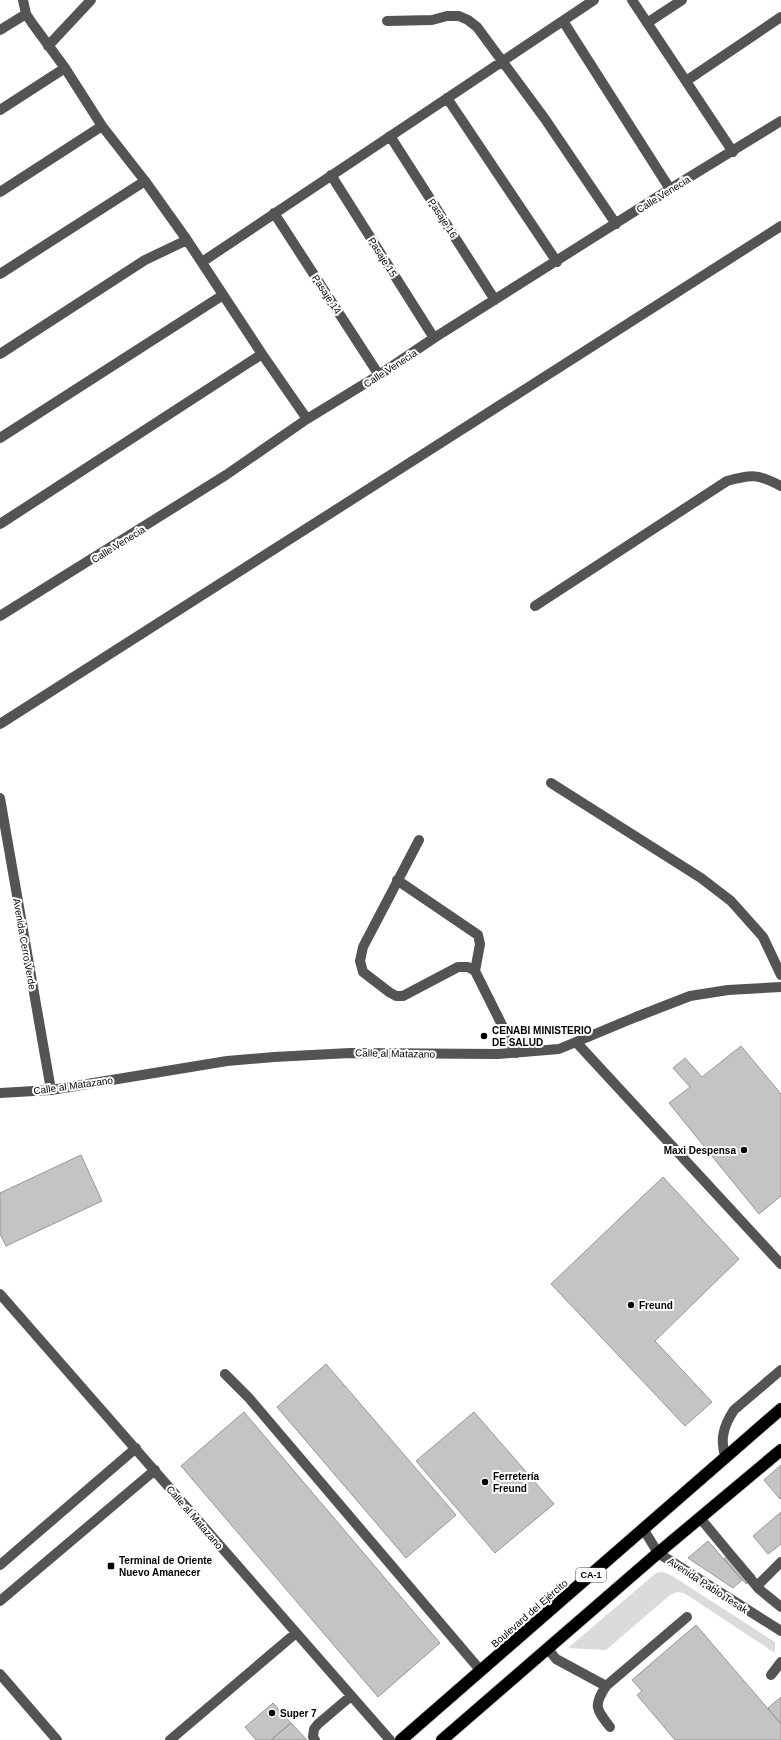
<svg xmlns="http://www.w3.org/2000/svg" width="781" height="1740" font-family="Arial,sans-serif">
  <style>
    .green { fill: #dbdbdb }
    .building { fill: #c4c4c4; stroke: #989898 }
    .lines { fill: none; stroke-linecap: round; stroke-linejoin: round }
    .highway-casing { stroke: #dbdbdb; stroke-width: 14 }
    .minor { stroke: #545454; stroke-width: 10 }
    .highway { stroke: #000; stroke-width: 12 }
    .poi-dot { fill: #000; stroke: #fff; stroke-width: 1.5 }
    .labels { text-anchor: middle; stroke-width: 4; stroke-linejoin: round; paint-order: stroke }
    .shield { fill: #fff; stroke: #4c4c4c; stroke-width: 1 }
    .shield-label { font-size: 9px; font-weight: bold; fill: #000 }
    .street-label { font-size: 10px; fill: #000; stroke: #fff }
    .poi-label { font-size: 10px; font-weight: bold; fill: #000; stroke: #fff; text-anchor: start }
  </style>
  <rect width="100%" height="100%" fill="#fff"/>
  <!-- green -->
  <path class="green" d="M661 1572 666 1573 674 1577 775 1642V1653L684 1593 677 1592 670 1595 606 1650 568 1648 656 1573Z"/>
  <!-- building -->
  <path class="building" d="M741 1046 781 1094V1196L759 1214 669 1103 690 1087 673 1068 685 1058 702 1077Z
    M81 1155 102 1201 6 1246 0 1234V1193Z
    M663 1177 739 1259 655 1341 712 1402 685 1426 551 1284Z
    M326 1364 456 1515 406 1558 277 1407Z
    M244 1412 440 1643 378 1697 181 1466Z
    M474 1412 554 1504 495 1553 416 1461Z
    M781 1465V1498L780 1499 764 1480Z
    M781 1512V1544L768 1554 753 1536Z
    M708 1541 742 1580 733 1588 688 1558Z
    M733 1551 755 1576 746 1584 724 1559Z
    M696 1625 781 1724V1740H675L637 1695 642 1691 632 1680Z
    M781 1697V1724L768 1708Z
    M273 1703 291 1723 271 1740H256L245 1727Z
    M291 1723 307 1740H271Z"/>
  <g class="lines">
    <defs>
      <path id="highway" d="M401 1740 781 1409
        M442 1740 658 1553 781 1450"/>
    </defs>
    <!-- highway casing -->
    <use href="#highway" class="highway-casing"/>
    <!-- minor -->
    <path class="minor" d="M23 0 26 14 32 23 65 68 102 126 145 181 187 240 262 354 307 419
      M632 0 733 152
      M387 21 432 20 447 16H459L468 20 477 27 545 119 616 224
      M563 21 670 189
      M647 23 682 0
      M0 30 26 14
      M48 46 91 0
      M686 81 781 17
      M447 98 557 262
      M0 110 65 68
      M390 136 495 300
      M331 175 434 338
      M0 192 102 126
      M274 213 379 375
      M202 262 594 0
      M0 274 145 181
      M0 354 145 260 187 240
      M0 438 223 295
      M0 524 262 354
      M535 606 727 481C752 474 758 474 781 486
      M0 616 226 475 307 419 379 375 434 338 670 189 781 121
      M0 724 781 226
      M551 783 701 878 731 901 763 937 781 975
      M0 798 51 1090
      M419 840 363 947 360 961 363 972 389 992 396 996H403L458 967H468L475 971 516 1053
      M397 880 478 935 480 944 475 971
      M576 1042 781 1264
      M0 1093 51 1090 227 1061 274 1057 350 1053 498 1054 559 1049 636 1017 690 996 728 990 781 987
      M0 1294 390 1740
      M225 1374 249 1398 481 1671
      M726 1458C719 1440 724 1425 734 1410L781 1370
      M700 1518 759 1589 781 1607
      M644 1530 658 1553 781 1631
      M0 1565 136 1448
      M757 1586 781 1562
      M0 1601 155 1470
      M548 1649 556 1659 606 1686C593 1706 596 1709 610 1727
      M0 1674 57 1740
      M771 1675 781 1662
      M606 1686 687 1617
      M170 1740 296 1633
      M315 1740 313 1737 314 1729 318 1724 351 1696"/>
    <!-- highway -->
    <use href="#highway" class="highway"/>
  </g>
  <!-- markers -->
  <g class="poi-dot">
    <circle cx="484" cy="1036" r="4"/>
    <circle cx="744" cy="1150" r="4"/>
    <circle cx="631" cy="1305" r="4"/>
    <circle cx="485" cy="1482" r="4"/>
    <rect x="107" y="1562" width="8" height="8" rx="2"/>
    <circle cx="272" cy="1713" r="4"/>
  </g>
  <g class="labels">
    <!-- shield labels -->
    <rect class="shield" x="576" y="1568" width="30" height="14" rx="3"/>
    <g class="shield-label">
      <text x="591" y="1578">CA-1</text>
    </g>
    <!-- street labels -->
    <g class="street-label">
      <text transform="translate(663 194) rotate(-32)" y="4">Calle Venecia</text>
      <text transform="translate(443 218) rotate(57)" y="4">Pasaje 16</text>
      <text transform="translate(383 257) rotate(58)" y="4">Pasaje 15</text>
      <text transform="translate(327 294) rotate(57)" y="4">Pasaje 14</text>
      <text transform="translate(390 368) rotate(-33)" y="4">Calle Venecia</text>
      <text transform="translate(118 544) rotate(-32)" y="4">Calle Venecia</text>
      <text transform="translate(25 944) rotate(80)" y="4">Avenida Cerro Verde</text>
      <text transform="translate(395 1053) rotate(1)" y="4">Calle al Matazano</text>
      <text transform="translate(73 1085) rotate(-8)" y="4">Calle al Matazano</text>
      <text transform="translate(195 1517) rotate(49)" y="4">Calle al Matazano</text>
      <text transform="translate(708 1585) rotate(33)" y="4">Avenida Pablo Tesak</text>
      <text transform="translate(529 1613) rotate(-41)" y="4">Boulevard del Ejército</text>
    </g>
    <!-- poi labels -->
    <g class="poi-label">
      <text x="492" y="1034">CENABI MINISTERIO<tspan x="492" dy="12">DE SALUD</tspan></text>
      <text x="736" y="1154" text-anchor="end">Maxi Despensa</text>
      <text x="639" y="1309">Freund</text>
      <text x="493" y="1480">Ferretería<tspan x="493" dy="12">Freund</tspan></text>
      <text x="119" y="1564">Terminal de Oriente<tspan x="119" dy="12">Nuevo Amanecer</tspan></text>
      <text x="280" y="1717">Super 7</text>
    </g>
  </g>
</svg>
